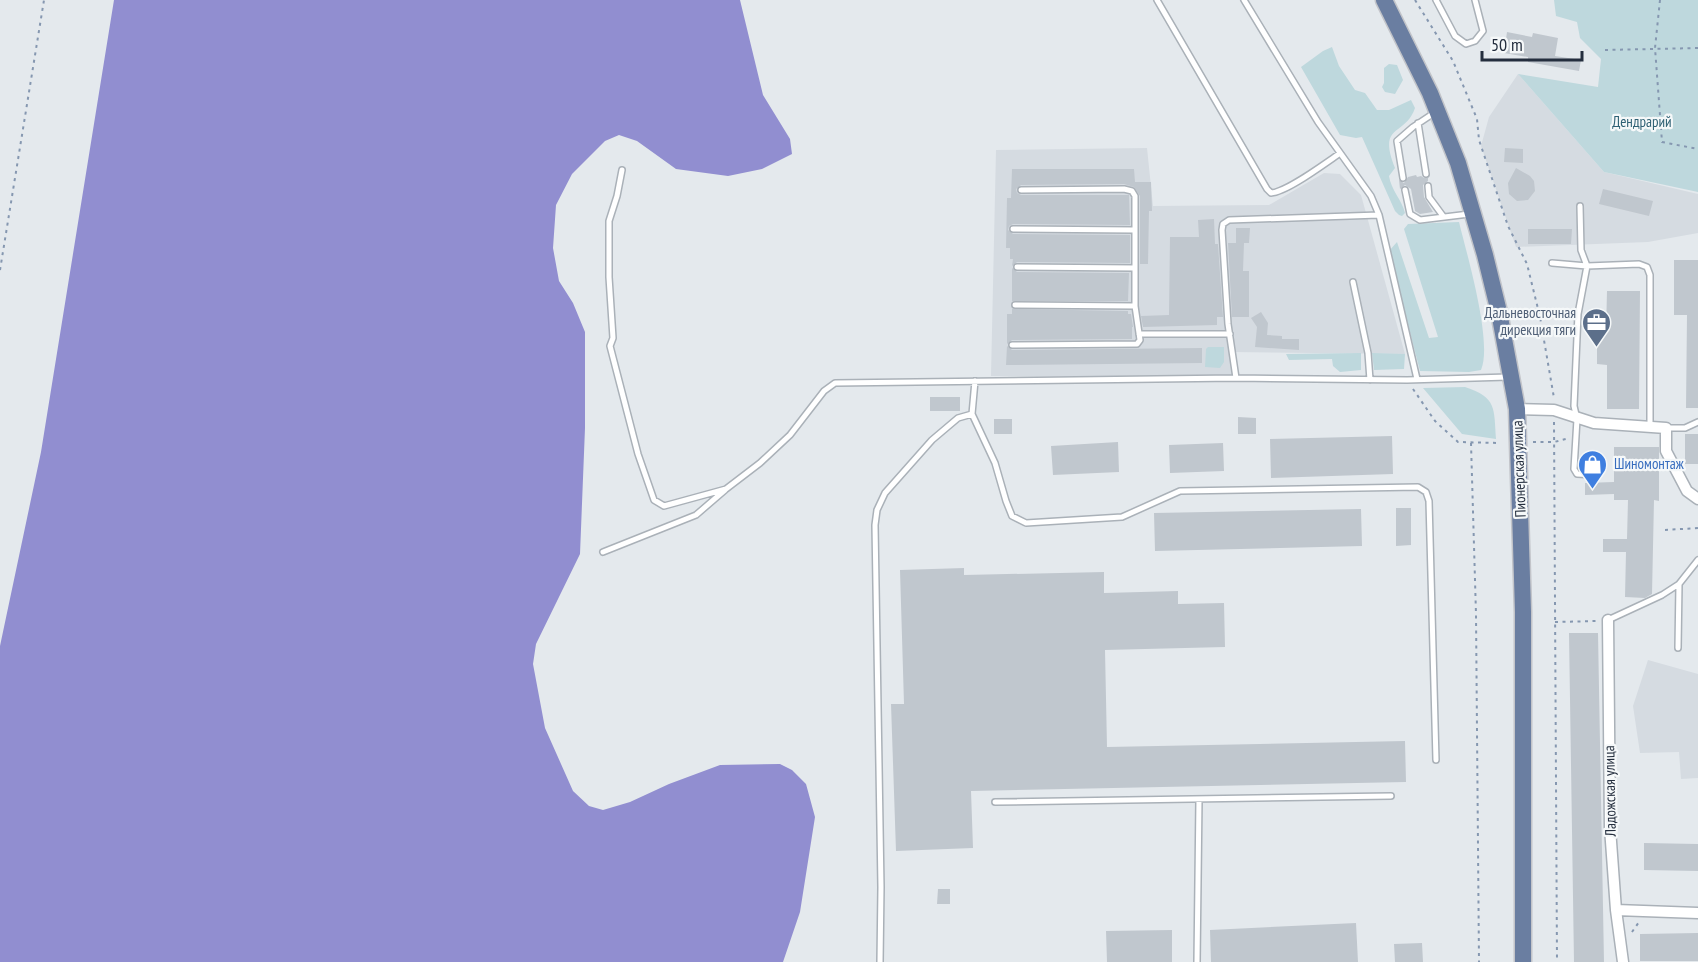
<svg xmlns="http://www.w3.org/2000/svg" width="1698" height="962" font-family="'PT Sans Narrow',sans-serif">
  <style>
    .built { fill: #d5dbe1 }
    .green { fill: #bed8dd }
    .water { fill: #918ed0 }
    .building { fill: #c0c7ce }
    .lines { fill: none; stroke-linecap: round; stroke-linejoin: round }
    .service-casing { stroke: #aab1b8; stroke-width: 8 }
    .minor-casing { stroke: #aab1b8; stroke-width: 13 }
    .primary-casing { stroke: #c2c4c9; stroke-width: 19 }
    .path { stroke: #8597b0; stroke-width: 2; stroke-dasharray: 3 4.5; stroke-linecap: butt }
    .service { stroke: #fff; stroke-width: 5 }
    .minor { stroke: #fff; stroke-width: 10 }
    .primary { stroke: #6a7ea1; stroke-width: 16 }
    .labels { text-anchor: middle; stroke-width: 4.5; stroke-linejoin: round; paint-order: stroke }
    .park-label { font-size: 15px; fill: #2f6174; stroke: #f5f8f9 }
    .service-label { font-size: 15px; fill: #4e5e75; stroke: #f5f8f9; text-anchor: end }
    .shop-label { font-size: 15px; fill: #366cbe; stroke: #f5f8f9; text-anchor: start }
    .street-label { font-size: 15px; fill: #242e3e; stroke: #f5f8f9 }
  </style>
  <rect width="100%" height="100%" fill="#e4e9ed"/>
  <!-- built -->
  <path class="built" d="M1518 74 1604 172 1698 194V233L1648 242 1516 247 1481 146 1489 117Z
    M1147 148 1153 206 1269 205 1324 173 1340 174 1361 195 1405 354 1232 352V378L991 376 996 150Z
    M1648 660 1698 674V778L1681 779 1679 752 1640 753 1633 706Z"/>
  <!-- green -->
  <path class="green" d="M1554 0H1698V192L1604 172 1518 74 1598 87 1601 59 1580 38 1577 22 1556 16Z
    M1332 47 1339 66 1355 90 1365 93 1377 110H1389L1411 100 1415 108C1405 137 1377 123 1395 168L1389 176C1391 190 1402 200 1405 213L1402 216 1399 215 1395 211 1362 137 1356 138 1340 135 1301 67 1323 51Z
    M1389 64 1397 65 1403 80 1395 94 1385 92 1382 87 1384 83V68Z
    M1459 222C1467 255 1493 342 1481 370L1469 372 1420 371 1389 251 1397 242 1429 338 1438 337 1404 229 1408 224Z
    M1208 347H1224V362L1220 368 1205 367 1206 349Z
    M1361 353V370L1340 372 1333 366 1332 359 1289 360 1286 354Z
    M1372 353 1405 354 1404 369 1374 370Z
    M1465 387C1497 397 1494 409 1496 439L1462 434 1423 388Z"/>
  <!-- water -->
  <path class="water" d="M114 0H740L763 95 790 139 792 154 762 169 728 176 676 169 637 141 619 135 605 141 572 174 556 205 553 248 559 281 573 303 585 332V428L580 554 536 644 533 664 545 728 573 791 589 806 603 810 630 802 669 784 720 765 780 764 792 770 806 784 815 817 800 912 783 962H0V646L41 452Z"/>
  <!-- building -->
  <path class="building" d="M1507 32 1532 37 1533 33 1558 38 1555 56 1581 60 1579 71 1528 62V57L1504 53Z
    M1505 148 1523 149V163L1504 162Z
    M1516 168 1530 176 1534 181 1535 191 1528 200 1517 201 1509 194 1508 183Z
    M1012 169H1134L1135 182H1151L1152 211H1149L1148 264H1140V196L1134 187 1124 184 1021 185 1016 189 1017 193 1021 195H1129L1130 225 1013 224 1009 226 1008 230 1013 234 1130 235V263L1017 262 1012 266 1013 259H1010V248H1006L1007 198H1011Z
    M1416 175 1417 177 1421 176 1424 178H1428V181L1423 185 1424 197 1433 212 1420 214 1415 211 1411 189 1405 185 1400 189 1399 180 1404 183 1408 177Z
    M1603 189 1653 201 1649 216 1599 204Z
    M1214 219 1215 244H1218L1223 317H1217V325L1143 327 1141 316 1169 315 1170 237H1199L1198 220Z
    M1236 228H1250L1249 243H1244L1243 271H1249V317H1232L1228 243H1236Z
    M1528 229H1572L1571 244H1528Z
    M1674 260H1698V408H1686L1687 315H1674Z
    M1012 268 1017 272 1129 273 1128 301H1012Z
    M1607 291H1640L1639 409H1607V365L1597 364V331L1606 332Z
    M1012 309 1128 311V314H1131L1133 327H1132V339L1012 340 1007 344V314H1012Z
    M1261 312 1268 323 1267 335 1282 336V339H1299V350L1255 347 1257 327 1251 318Z
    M1007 346 1012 350 1202 348V363L1006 365Z
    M930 397H960V411H930Z
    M1238 417 1256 418V434H1238Z
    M994 419H1012V434H994Z
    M1685 434H1698V464H1685Z
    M1392 436 1393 474 1271 478 1270 439Z
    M1118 442 1119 472 1053 475 1051 446Z
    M1223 443 1224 471 1170 473 1169 445Z
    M1614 447H1659V501L1654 500 1652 594 1645 598 1625 597 1626 552H1603V539H1627L1628 500H1614V494L1585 495V483L1614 482Z
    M1396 508H1411V545L1396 546Z
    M1361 509 1362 546 1155 551 1154 513Z
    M964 568V575L1104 572V593L1178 591V604L1224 603 1225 647 1105 650 1107 747 1405 741 1406 782 971 791 973 848 896 851 891 704H904L900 570Z
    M1569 633H1598L1604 962H1574Z
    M1644 843 1698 844V871L1644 870Z
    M938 889H950V904H937Z
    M1356 923 1358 962H1211L1210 930Z
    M1172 930V962H1107L1106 931Z
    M1698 933V961H1640V934Z
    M1422 943 1423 962H1395L1394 944Z"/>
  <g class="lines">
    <defs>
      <path id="service" d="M1157 0 1267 189 1271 193C1287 192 1324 164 1339 154
        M1244 0 1318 122 1371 196 1379 215 1417 379
        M1436 0 1455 36 1466 44 1475 41 1483 31 1475 0
        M1418 123 1426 174
        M622 170 617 196 609 221V277L613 338 610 346 638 454 654 500 664 506 726 489 760 463 790 435 824 391 835 383 1236 378 1407 380 1508 377
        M1403 178 1397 141 1413 127 1434 113
        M1428 186 1429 197 1443 216
        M1405 190 1410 214 1420 220 1469 214
        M1013 229 1134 230
        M1552 263 1587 266 1581 250 1580 206
        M1017 267 1135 268
        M1353 282 1368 353 1370 380
        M1015 305 1135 306
        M1139 334H1230
        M1012 345 1137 344 1140 340 1135 306V196L1132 191 1124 189 1021 190
        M1236 378 1228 324 1222 230 1223 224 1229 220 1379 215
        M975 381 972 414 995 463 1006 501 1012 516 1026 523 1122 517 1180 491 1418 487 1426 492 1429 501 1436 760
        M1666 428H1685L1698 422
        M1595 475 1577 474 1574 469 1577 419 1574 406 1578 314 1587 266 1639 264 1647 267 1650 275V427
        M603 552 696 515 725 490
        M1679 584 1698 560
        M1608 620 1662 595 1679 584 1678 648
        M995 802 1391 796
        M880 962 881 887 875 525 877 510 885 493 932 440 958 418 972 414
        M1197 962 1199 799"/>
      <path id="minor" d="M1517 409 1554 410 1594 423 1666 428V451L1687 491 1698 499
        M1608 620 1610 828 1616 910 1623 962
        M1616 910 1698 913"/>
      <path id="primary" d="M1384 0 1430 93 1458 163 1485 255 1499 312 1517 409 1523 612V962"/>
    </defs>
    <!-- service casing -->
    <use href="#service" class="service-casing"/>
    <!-- minor casing -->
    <use href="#minor" class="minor-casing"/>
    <!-- primary casing -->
    <use href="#primary" class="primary-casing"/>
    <!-- path -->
    <path class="path" d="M1415 0 1453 61 1477 119 1479 140 1508 226 1527 264 1540 317 1554 398
      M1660 0 1655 48 1662 142 1698 149
      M1605 50 1698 48
      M0 270 44 0
      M1413 389 1435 421 1458 442 1499 443
      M1554 422 1557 962
      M1533 442H1554L1566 439
      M1471 443 1476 614 1479 962
      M1665 530 1698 528
      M1555 622 1596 621
      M1632 932 1639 922"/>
    <!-- service -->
    <use href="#service" class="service"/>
    <!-- minor -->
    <use href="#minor" class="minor"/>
    <!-- primary -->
    <use href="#primary" class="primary"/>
  </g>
  <!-- icons -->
  <defs>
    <symbol id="office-pin" viewBox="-11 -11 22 30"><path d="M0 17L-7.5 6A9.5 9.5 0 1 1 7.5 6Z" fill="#5c6f8a" stroke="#f5f8f9"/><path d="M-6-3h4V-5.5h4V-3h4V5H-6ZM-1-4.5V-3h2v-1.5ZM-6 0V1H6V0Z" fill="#fff"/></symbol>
    <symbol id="shop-pin" viewBox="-11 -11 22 30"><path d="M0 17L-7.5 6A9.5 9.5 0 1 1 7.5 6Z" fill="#3f7fe0" stroke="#f5f8f9"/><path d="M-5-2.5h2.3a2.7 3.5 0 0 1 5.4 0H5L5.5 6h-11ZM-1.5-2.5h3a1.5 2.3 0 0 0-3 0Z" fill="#fff"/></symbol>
  </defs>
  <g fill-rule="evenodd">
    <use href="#office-pin" x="1580" y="306" width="33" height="45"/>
    <use href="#shop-pin" x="1576" y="448" width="33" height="45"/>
  </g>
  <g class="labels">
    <!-- park labels -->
    <g class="park-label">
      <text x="1642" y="127">Дендрарий</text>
    </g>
    <!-- service labels -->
    <g class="service-label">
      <text x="1576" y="318">Дальневосточная<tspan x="1576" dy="17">дирекция тяги</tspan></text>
    </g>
    <!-- shop labels -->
    <g class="shop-label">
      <text x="1614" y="469">Шиномонтаж</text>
    </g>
    <!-- street labels -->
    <g class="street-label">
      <text transform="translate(1519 469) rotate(-92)" y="5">Пионерская улица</text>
      <text transform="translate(1610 791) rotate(-91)" y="5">Ладожская улица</text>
    </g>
  </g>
  <!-- scale -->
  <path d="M1482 51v9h100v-9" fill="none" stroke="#242e3e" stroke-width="3"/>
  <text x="1491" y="51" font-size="18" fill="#242e3e" stroke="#f5f8f9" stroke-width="4.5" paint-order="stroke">50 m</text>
</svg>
